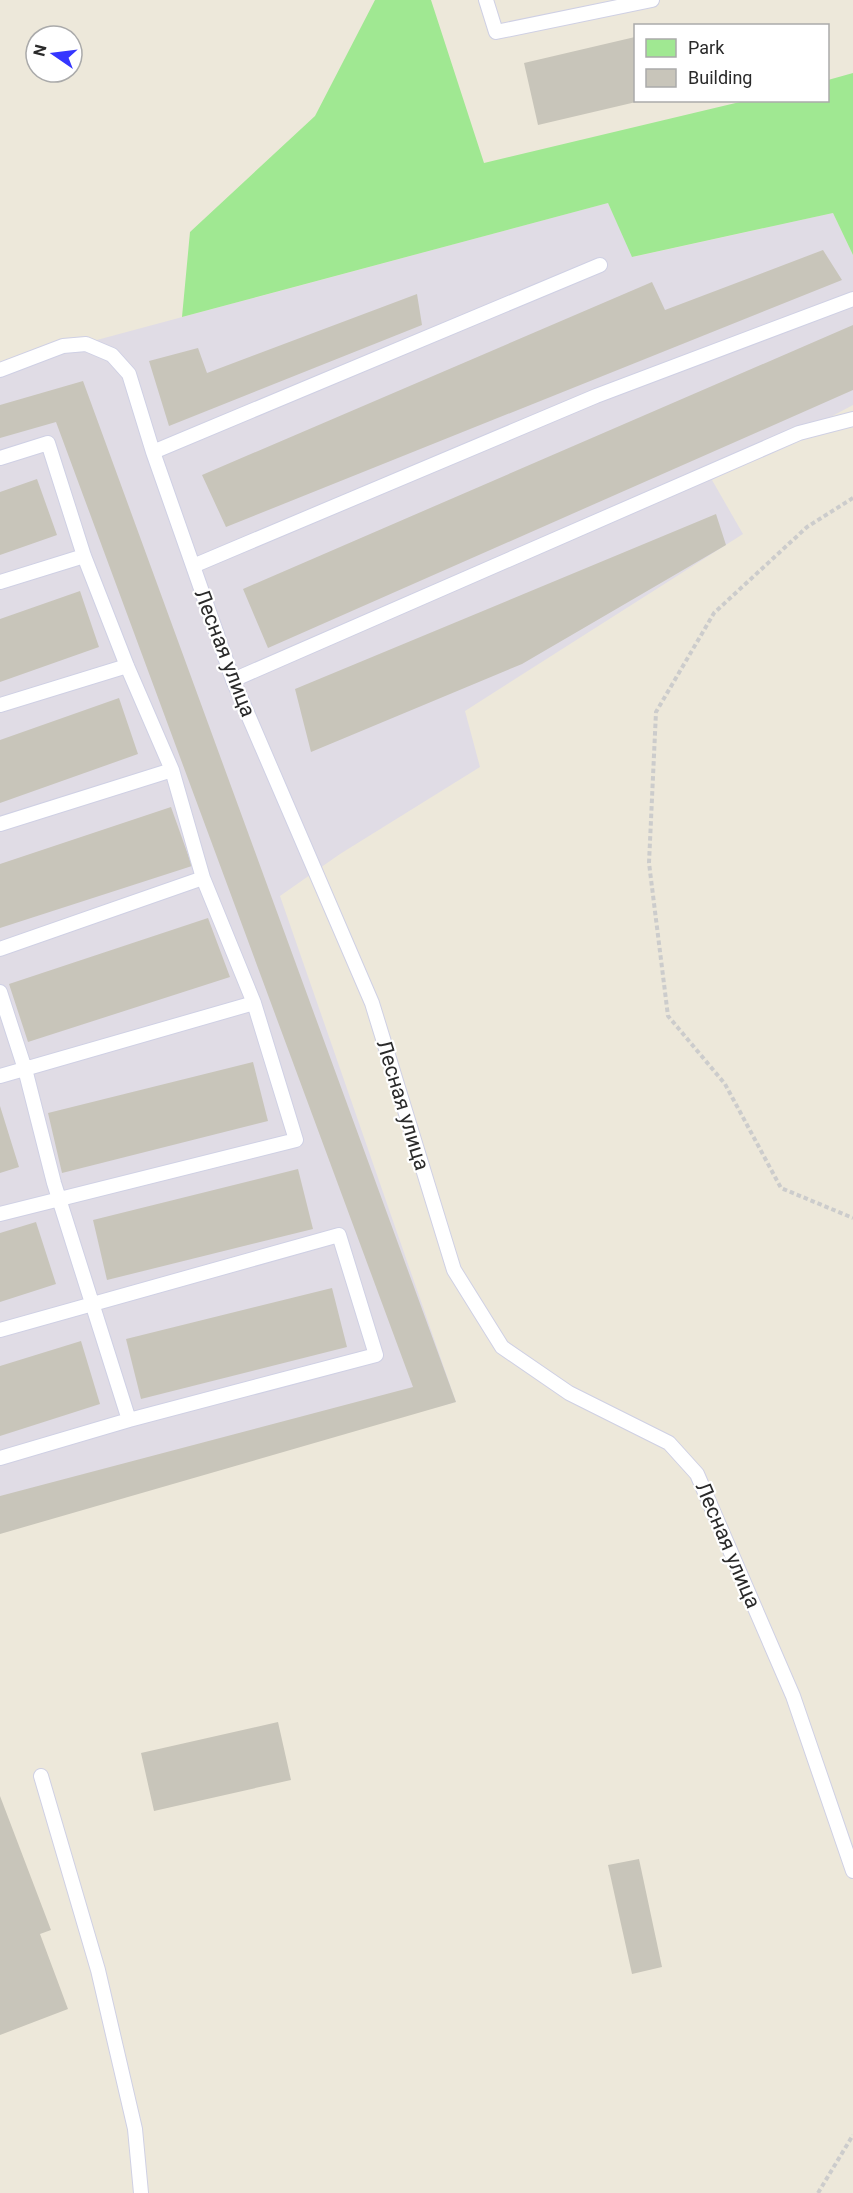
<svg xmlns="http://www.w3.org/2000/svg" width="853" height="2193" font-family="Roboto,sans-serif">
  <style>
    .industrial { fill: #e0dce5 }
    .green { fill: #a0e892 }
    .building { fill: #c8c5ba }
    .lines { fill: none; stroke-linecap: round; stroke-linejoin: round }
    .service-casing { stroke: #cfd0e4; stroke-width: 16 }
    .path { stroke: #ccc; stroke-width: 4; stroke-dasharray: 4.5 3; stroke-linecap: butt }
    .service { stroke: #fff; stroke-width: 14 }
    .labels { text-anchor: middle; stroke-width: 4.5; stroke-linejoin: round; paint-order: stroke }
    .street-label { font-size: 21px; fill: #2a2a2a; stroke: #fff }
  </style>
  <rect width="100%" height="100%" fill="#ede8da"/>
  <!-- industrial -->
  <path class="industrial" d="M608 203 633 257 833 213 853 255V405L712 480 743 534 465 711 480 767 340 854 280 896 456 1402 0 1523V366Z"/>
  <!-- green -->
  <path class="green" d="M375 0H431L484 163 744 101 828 100V80L853 73V255L833 213 632 257 608 203 182 317 190 232 315 116Z"/>
  <!-- building -->
  <path class="building" d="M635 37 636 102 538 125 524 63Z
    M823 250 842 280 226 527 202 475 652 282 665 310Z
    M417 294 422 325 169 426 149 361 198 348 207 373Z
    M853 325V390L268 648 243 589Z
    M83 381 456 1402 0 1534V1496L413 1387 56 422 0 438V405Z
    M37 479 57 535 0 555V492Z
    M716 514 726 545 522 664 311 752 295 689Z
    M80 591 99 647 0 682V619Z
    M119 698 138 754 0 803V740Z
    M171 807 192 866 0 928V864Z
    M208 918 230 977 28 1042 9 984Z
    M253 1062 268 1121 62 1173 48 1113Z
    M0 1106 19 1167 0 1173Z
    M298 1169 313 1229 107 1280 93 1220Z
    M36 1222 56 1284 0 1302V1233Z
    M332 1288 347 1347 141 1399 126 1339Z
    M81 1341 100 1404 0 1436V1366Z
    M278 1722 291 1780 154 1811 141 1753Z
    M0 1796 51 1930 40 1934 68 2009 0 2035Z
    M639 1859 662 1967 632 1974 608 1865Z"/>
  <g class="lines">
    <defs>
      <path id="service" d="M486 0 496 32 652 0
        M0 370 63 346 86 344 112 355 129 374 153 452 233 680 372 1003 454 1270 502 1347 569 1393 669 1443 697 1474 793 1696 853 1871
        M153 452 600 265
        M0 458 48 443 84 556 127 666 172 770 0 824
        M193 566 596 396 853 299
        M0 582 84 556
        M233 680 799 433 853 419
        M0 705 127 666
        M0 949 203 878
        M0 992 25 1069 54 1183 129 1420
        M0 1076 254 1003
        M0 1214 296 1140 254 1003 203 878 172 770
        M0 1330 339 1235 376 1355 129 1420 0 1458
        M41 1776 98 1970 135 2129 141 2193"/>
    </defs>
    <!-- service casing -->
    <use href="#service" class="service-casing"/>
    <!-- path -->
    <path class="path" d="M853 498 807 527 714 613 656 712 649 863 668 1016 725 1084 781 1188 853 1218
      M818 2193 853 2135"/>
    <!-- service -->
    <use href="#service" class="service"/>
  </g>
  <g class="labels">
    <!-- street labels -->
    <g class="street-label">
      <text transform="translate(225 653) rotate(69)" y="7">Лесная улица</text>
      <text transform="translate(403 1105) rotate(73)" y="7">Лесная улица</text>
      <text transform="translate(728 1545) rotate(67)" y="7">Лесная улица</text>
    </g>
  </g>
  <!-- legend -->
  <rect x="634" y="24" width="195" height="78" fill="#ffffff" stroke="#aaaaaa" stroke-width="1.5"/>
  <rect x="646" y="39" width="30" height="18" fill="#a0e892" stroke="#aaaaaa" stroke-width="1.5"/>
  <text x="688" y="54" font-size="18" fill="#2a2a2a">Park</text>
  <rect x="646" y="69" width="30" height="18" fill="#c8c5ba" stroke="#aaaaaa" stroke-width="1.5"/>
  <text x="688" y="84" font-size="18" fill="#2a2a2a">Building</text>
  <!-- north arrow -->
  <g transform="translate(54 54) rotate(284)"><circle r="28" fill="#ffffff" stroke="#aaaaaa" stroke-width="1.5"/>
  <path d="M0-4.5L10 22L0 15L-10 22Z" fill="#3536ff"/>
  <text y="-9" font-size="16" font-weight="bold" text-anchor="middle" fill="#2a2a2a">N</text>
  </g>
</svg>
